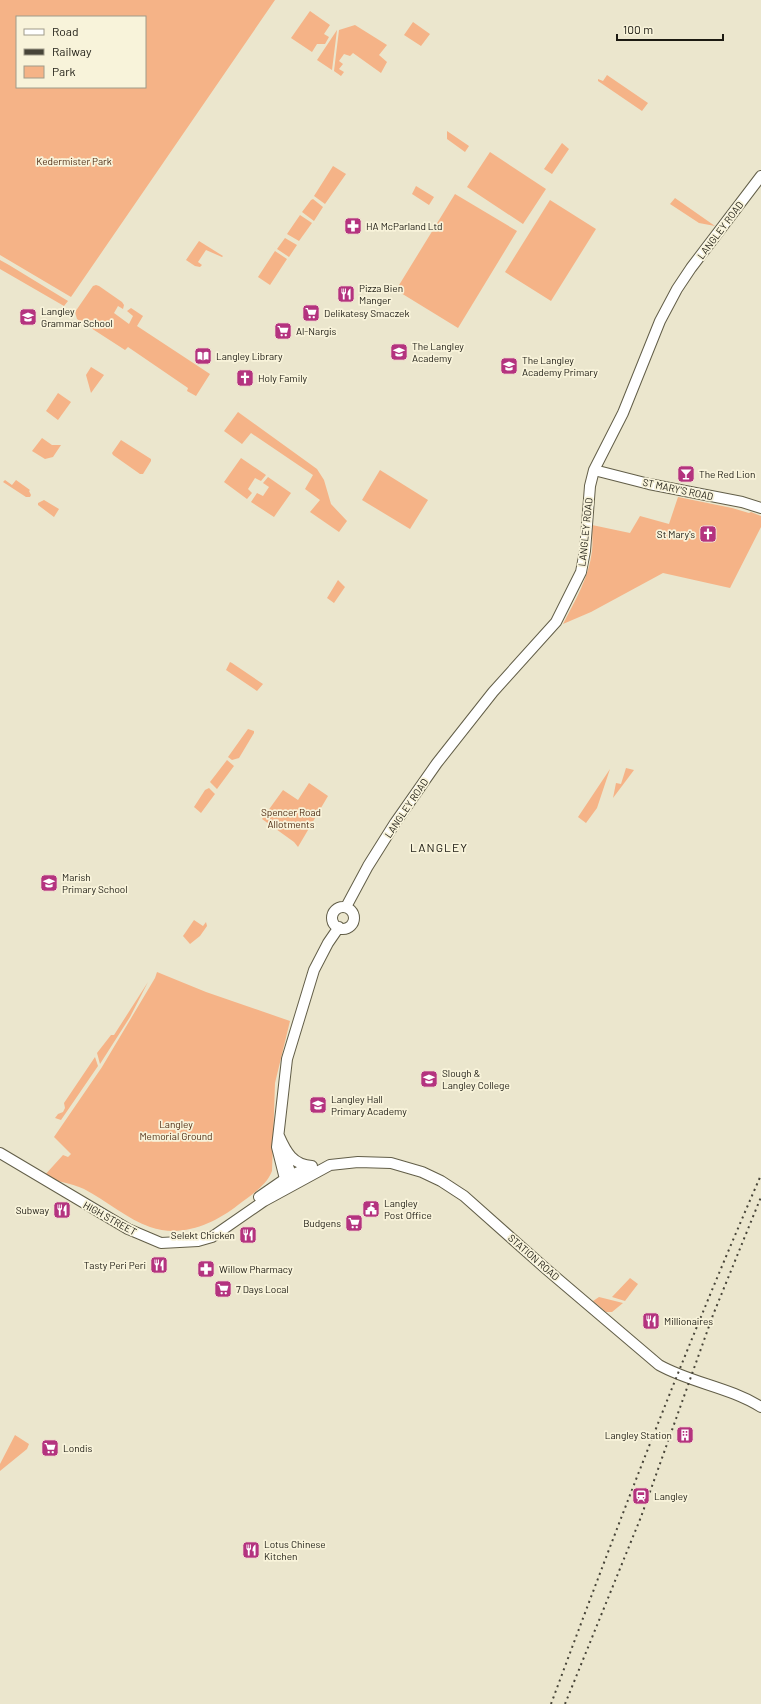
<svg xmlns="http://www.w3.org/2000/svg" width="761" height="1704" font-family="Barlow,sans-serif">
  <style>
    .green { fill: #f5b387; fill-rule: evenodd }
    .lines { fill: none; stroke-linecap: round; stroke-linejoin: round }
    .secondary-casing { stroke: #625e48; stroke-width: 12 }
    .secondary { stroke: #fff; stroke-width: 10 }
    .rail { stroke: #474438; stroke-width: 2; stroke-dasharray: 2 4; stroke-linecap: butt }
    .labels { text-anchor: middle; stroke-width: 3.5; stroke-linejoin: round; paint-order: stroke }
    .park-label { font-size: 10px; fill: #4f2d14; stroke: #f8f3da }
    .poi-label { font-size: 10px; fill: #1c1a12; stroke: #f8f3da; text-anchor: start }
    .street-label { font-size: 10px; fill: #1c1a12; stroke: #f8f3da }
    .quarter-label { font-size: 12px; letter-spacing: 1px; fill: #1c1a12; stroke: #f8f3da }
  </style>
  <rect width="100%" height="100%" fill="#ebe6cd"/>
  <!-- green -->
  <path class="green" d="M0 0H275L71 297 0 255ZM17 17H145V87H17Z
    M310 11 330 25 324 34 329 37 325 44H317L312 52 291 38Z
    M413 22 430 34 421 46 404 35Z
    M355 25 387 45 379 55 387 62 381 73 353 53 350 56 344 54 339 61 343 64 339 69 344 72 341 76 334 71 339 30Z
    M337 30 332 70 317 60Z
    M607 75 648 103 642 111 598 81V79L603 81Z
    M447 131 469 146 465 152 447 139Z
    M562 143 569 149 552 174 544 169Z
    M490 152 546 189 523 224 467 187Z
    M333 166 346 174 325 204 314 196Z
    M416 186 434 197 429 205 412 194Z
    M455 194 517 231 458 328 396 290Z
    M675 198 715 226 699 223 670 204Z
    M313 199 323 207 314 221 302 212 311 200Z
    M550 200 596 229 551 301 505 272Z
    M300 215 312 223 299 241 287 234Z
    M285 238 297 245 289 257 277 249Z
    M199 241 223 256 222 257 206 250 198 262 202 265 200 267 195 266 186 260Z
    M275 251 287 259 270 285 258 277Z
    M0 260 9 265 68 301 64 306 0 269Z
    M96 285 99 286 122 302 124 305 123 309 118 306 114 313 129 324 133 316 127 311 131 308 143 316 137 326 210 374 196 396 187 391 188 388 128 347 125 350 77 319 75 312 93 286Z
    M91 367 104 375 91 393 86 375Z
    M58 393 71 402 58 420 46 411Z
    M238 412 317 469 324 480 331 504 347 521 339 532 310 512 320 500 305 489 313 475 251 433 242 444 224 431Z
    M42 438 52 445H61L53 457 45 459 32 451Z
    M121 440 151 459V461L143 474H140L113 455 112 453Z
    M241 458 266 475 261 481 255 478 248 489 252 493 247 499 224 482Z
    M380 470 428 500 410 529 362 500Z
    M268 477 291 493 274 517 251 502 257 493 263 496 269 487 263 483Z
    M5 480 12 485 16 480 30 490 29 491 31 495 30 497H26L3 482Z
    M678 497 732 508 749 513 751 512 761 516V527L730 588 663 573 591 612 563 624C575 601 589 577 592 551 593 542 592 534 592 525L630 533 640 516 669 524Z
    M44 500 59 509 54 517 38 505V503Z
    M338 580 345 587 334 603 327 598Z
    M230 662 232 663 263 684 257 691 226 670Z
    M248 729 254 731V733L239 758 232 760 228 757Z
    M227 760 234 766 217 789 210 782Z
    M626 768 634 770 613 798 616 783 621 784Z
    M610 769 597 808 586 823 578 817Z
    M309 783 328 796 298 847 294 842 262 819 283 790 298 800Z
    M209 788 215 794 201 813 194 807 205 790Z
    M194 920 203 926 206 922 207 926 200 936 190 944 183 936Z
    M157 972 206 992 290 1021 275 1083 272 1171C267 1185 250 1196 238 1205 214 1224 182 1238 150 1227 129 1220 105 1200 84 1189 71 1183 57 1182 44 1176L63 1155 68 1157 71 1154 54 1137 102 1067 155 978Z
    M148 982 130 1017 100 1064 97 1053 111 1035H114Z
    M95 1057 98 1066 61 1120 55 1118 58 1114 63 1112 65 1108 64 1103Z
    M630 1278 638 1284 625 1301 612 1297Z
    M599 1297 623 1303 612 1312H606L593 1301Z
    M15 1435 29 1444 27 1449 0 1471V1464Z"/>
  <g class="lines">
    <defs>
      <path id="secondary" d="M594 470 649 484 742 502 761 508
        M346 907 368 866 395 823 437 763 493 692 556 622 581 572 585 551 590 486 594 470 623 413 660 321 677 289 691 268 761 176
        M332 918a11 11 0 1 1 22 0a11 11 0 1 1-22 0Z
        M279 1136C286 1152 293 1165 312 1166
        M282 1152 294 1181
        M0 1153 128 1229 161 1243 198 1241 212 1237 264 1201 330 1165 358 1162 391 1163 422 1172 441 1181 464 1196 545 1268 659 1365C691 1383 729 1387 761 1407
        M294 1183 285 1179 277 1147 287 1059 314 970 328 943 339 927
        M259 1197 285 1179 310 1166"/>
    </defs>
    <!-- secondary casing -->
    <use href="#secondary" class="secondary-casing"/>
    <!-- secondary -->
    <use href="#secondary" class="secondary"/>
    <!-- rail -->
    <path class="rail" d="M551 1704C617 1526 685 1349 761 1175
      M565 1704 641 1517 713 1315 761 1197"/>
  </g>
  <!-- icons -->
  <defs>
    <symbol id="pharmacy-square" viewBox="-11 -11 22 22"><rect x="-9" y="-9" width="18" height="18" rx="4" fill="#b4337f" stroke="#f8f3da"/><path d="M-2-6h4v4h4v4h-4v4h-4v-4h-4v-4h4Z" fill="#fff"/></symbol>
    <symbol id="restaurant-square" viewBox="-11 -11 22 22"><rect x="-9" y="-9" width="18" height="18" rx="4" fill="#b4337f" stroke="#f8f3da"/><path d="M-5-6h1v4h1v-4h1v4h1v-4h1v5L-1.5 .5V6h-2V.5L-5-1ZM5-6V6H3V1.5H1.5Q1.5-4 5-6Z" fill="#fff"/></symbol>
    <symbol id="supermarket-square" viewBox="-11 -11 22 22"><rect x="-9" y="-9" width="18" height="18" rx="4" fill="#b4337f" stroke="#f8f3da"/><path d="M-6-5.5h2.5l.6 2H6L4.5 2H-2.5L-4.4-4H-6ZM-1.5 3.2a1.3 1.3 0 1 0 .1 0ZM3 3.2a1.3 1.3 0 1 0 .1 0Z" fill="#fff"/></symbol>
    <symbol id="school-square" viewBox="-11 -11 22 22"><rect x="-9" y="-9" width="18" height="18" rx="4" fill="#b4337f" stroke="#f8f3da"/><path d="M0-5L7-2L0 1L-7-2ZM-4 1L0 2.5L4 1V4Q0 6-4 4Z" fill="#fff"/></symbol>
    <symbol id="library-square" viewBox="-11 -11 22 22"><rect x="-9" y="-9" width="18" height="18" rx="4" fill="#b4337f" stroke="#f8f3da"/><path d="M-6-4Q-3-5.5-.7-3.5V5Q-3 3-6 4ZM6-4Q3-5.5 .7-3.5V5Q3 3 6 4Z" fill="#fff"/></symbol>
    <symbol id="church-square" viewBox="-11 -11 22 22"><rect x="-9" y="-9" width="18" height="18" rx="4" fill="#b4337f" stroke="#f8f3da"/><path d="M-1.2-6h2.4v3.5h3.3v2.4h-3.3V6h-2.4V-.1h-3.3v-2.4h3.3Z" fill="#fff"/></symbol>
    <symbol id="bar-square" viewBox="-11 -11 22 22"><rect x="-9" y="-9" width="18" height="18" rx="4" fill="#b4337f" stroke="#f8f3da"/><path d="M-6-5H6L.8 .8V4.5H3.5V6h-7V4.5H-.8V.8Z" fill="#fff"/></symbol>
    <symbol id="university-square" viewBox="-11 -11 22 22"><rect x="-9" y="-9" width="18" height="18" rx="4" fill="#b4337f" stroke="#f8f3da"/><path d="M0-5L7-2L0 1L-7-2ZM-4 1L0 2.5L4 1V4Q0 6-4 4Z" fill="#fff"/></symbol>
    <symbol id="civic-square" viewBox="-11 -11 22 22"><rect x="-9" y="-9" width="18" height="18" rx="4" fill="#b4337f" stroke="#f8f3da"/><path d="M-.6-6.5H3V-4.5H.6V-3L4-1V1h2V6H-6V1h2V-1L-.6-3ZM-1.2 2.5V6h2.4V2.5Z" fill="#fff"/></symbol>
    <symbol id="building-square" viewBox="-11 -11 22 22"><rect x="-9" y="-9" width="18" height="18" rx="4" fill="#b4337f" stroke="#f8f3da"/><path d="M-4-6H4V6H1V3H-1V6H-4ZM-2.5-4.3h1.7v1.8h-1.7ZM.8-4.3h1.7v1.8H.8ZM-2.5-1h1.7V.8h-1.7ZM.8-1h1.7V.8H.8Z" fill="#fff"/></symbol>
    <symbol id="station-square" viewBox="-11 -11 22 22"><rect x="-9" y="-9" width="18" height="18" rx="4" fill="#b4337f" stroke="#f8f3da"/><path d="M-3-6H3Q5-6 5-4V2Q5 4 3 4L4.5 6H3L1.5 4h-3L-3 6H-4.5L-3 4Q-5 4-5 2V-4Q-5-6-3-6ZM-3.5-4v3h7v-3ZM-3.5 1v1.5H-2V1ZM2 1v1.5H3.5V1Z" fill="#fff"/></symbol>
  </defs>
  <g fill-rule="evenodd">
    <use href="#pharmacy-square" x="343" y="216" width="20" height="20"/>
    <use href="#restaurant-square" x="336" y="284" width="20" height="20"/>
    <use href="#supermarket-square" x="301" y="303" width="20" height="20"/>
    <use href="#school-square" x="18" y="307" width="20" height="20"/>
    <use href="#supermarket-square" x="273" y="321" width="20" height="20"/>
    <use href="#school-square" x="389" y="342" width="20" height="20"/>
    <use href="#library-square" x="193" y="346" width="20" height="20"/>
    <use href="#school-square" x="499" y="356" width="20" height="20"/>
    <use href="#church-square" x="235" y="368" width="20" height="20"/>
    <use href="#bar-square" x="676" y="464" width="20" height="20"/>
    <use href="#church-square" x="698" y="524" width="20" height="20"/>
    <use href="#school-square" x="39" y="873" width="20" height="20"/>
    <use href="#university-square" x="419" y="1069" width="20" height="20"/>
    <use href="#school-square" x="308" y="1095" width="20" height="20"/>
    <use href="#civic-square" x="361" y="1199" width="20" height="20"/>
    <use href="#restaurant-square" x="52" y="1200" width="20" height="20"/>
    <use href="#supermarket-square" x="344" y="1213" width="20" height="20"/>
    <use href="#restaurant-square" x="238" y="1225" width="20" height="20"/>
    <use href="#restaurant-square" x="149" y="1255" width="20" height="20"/>
    <use href="#pharmacy-square" x="196" y="1259" width="20" height="20"/>
    <use href="#supermarket-square" x="213" y="1279" width="20" height="20"/>
    <use href="#restaurant-square" x="641" y="1311" width="20" height="20"/>
    <use href="#building-square" x="675" y="1425" width="20" height="20"/>
    <use href="#supermarket-square" x="40" y="1438" width="20" height="20"/>
    <use href="#station-square" x="631" y="1486" width="20" height="20"/>
    <use href="#restaurant-square" x="241" y="1540" width="20" height="20"/>
  </g>
  <g class="labels">
    <!-- park labels -->
    <g class="park-label">
      <text x="74" y="165">Kedermister Park</text>
      <text x="291" y="816">Spencer Road<tspan x="291" dy="12">Allotments</tspan></text>
      <text x="176" y="1128">Langley<tspan x="176" dy="12">Memorial Ground</tspan></text>
    </g>
    <!-- poi labels -->
    <g class="poi-label">
      <text x="366" y="230">HA McParland Ltd</text>
      <text x="359" y="292">Pizza Bien<tspan x="359" dy="12">Manger</tspan></text>
      <text x="41" y="315">Langley<tspan x="41" dy="12">Grammar School</tspan></text>
      <text x="324" y="317">Delikatesy Smaczek</text>
      <text x="296" y="335">Al-Nargis</text>
      <text x="412" y="350">The Langley<tspan x="412" dy="12">Academy</tspan></text>
      <text x="216" y="360">Langley Library</text>
      <text x="522" y="364">The Langley<tspan x="522" dy="12">Academy Primary</tspan></text>
      <text x="258" y="382">Holy Family</text>
      <text x="699" y="478">The Red Lion</text>
      <text x="695" y="538" text-anchor="end">St Mary's</text>
      <text x="62" y="881">Marish<tspan x="62" dy="12">Primary School</tspan></text>
      <text x="442" y="1077">Slough &amp;<tspan x="442" dy="12">Langley College</tspan></text>
      <text x="331" y="1103">Langley Hall<tspan x="331" dy="12">Primary Academy</tspan></text>
      <text x="384" y="1207">Langley<tspan x="384" dy="12">Post Office</tspan></text>
      <text x="49" y="1214" text-anchor="end">Subway</text>
      <text x="341" y="1227" text-anchor="end">Budgens</text>
      <text x="235" y="1239" text-anchor="end">Selekt Chicken</text>
      <text x="146" y="1269" text-anchor="end">Tasty Peri Peri</text>
      <text x="219" y="1273">Willow Pharmacy</text>
      <text x="236" y="1293">7 Days Local</text>
      <text x="664" y="1325">Millionaires</text>
      <text x="672" y="1439" text-anchor="end">Langley Station</text>
      <text x="63" y="1452">Londis</text>
      <text x="654" y="1500">Langley</text>
      <text x="264" y="1548">Lotus Chinese<tspan x="264" dy="12">Kitchen</tspan></text>
    </g>
    <!-- street labels -->
    <g class="street-label">
      <text transform="translate(720 230) rotate(-53)" y="4">LANGLEY ROAD</text>
      <text transform="translate(678 489) rotate(12)" y="4">ST MARY'S ROAD</text>
      <text transform="translate(585 532) rotate(-84)" y="4">LANGLEY ROAD</text>
      <text transform="translate(406 808) rotate(-56)" y="4">LANGLEY ROAD</text>
      <text transform="translate(110 1218) rotate(29)" y="4">HIGH STREET</text>
      <text transform="translate(534 1257) rotate(41)" y="4">STATION ROAD</text>
    </g>
    <!-- quarter labels -->
    <g class="quarter-label">
      <text x="439" y="852">LANGLEY</text>
    </g>
  </g>
  <!-- legend -->
  <rect x="16" y="16" width="130" height="72" fill="#f8f3da" stroke="#a09c8a"/>
  <rect x="24" y="29" width="20" height="6" fill="#ffffff" stroke="#a09c8a"/>
  <text x="52" y="36" font-size="12" fill="#1c1a12">Road</text>
  <rect x="24" y="49" width="20" height="6" fill="#474438" stroke="#a09c8a"/>
  <text x="52" y="56" font-size="12" fill="#1c1a12">Railway</text>
  <rect x="24" y="66" width="20" height="12" fill="#f5b387" stroke="#a09c8a"/>
  <text x="52" y="76" font-size="12" fill="#1c1a12">Park</text>
  <!-- scale -->
  <path d="M617 34v6h106v-6" fill="none" stroke="#1c1a12" stroke-width="2"/>
  <text x="623" y="34" font-size="12" fill="#1c1a12" stroke="#f8f3da" stroke-width="3" paint-order="stroke">100 m</text>
</svg>
